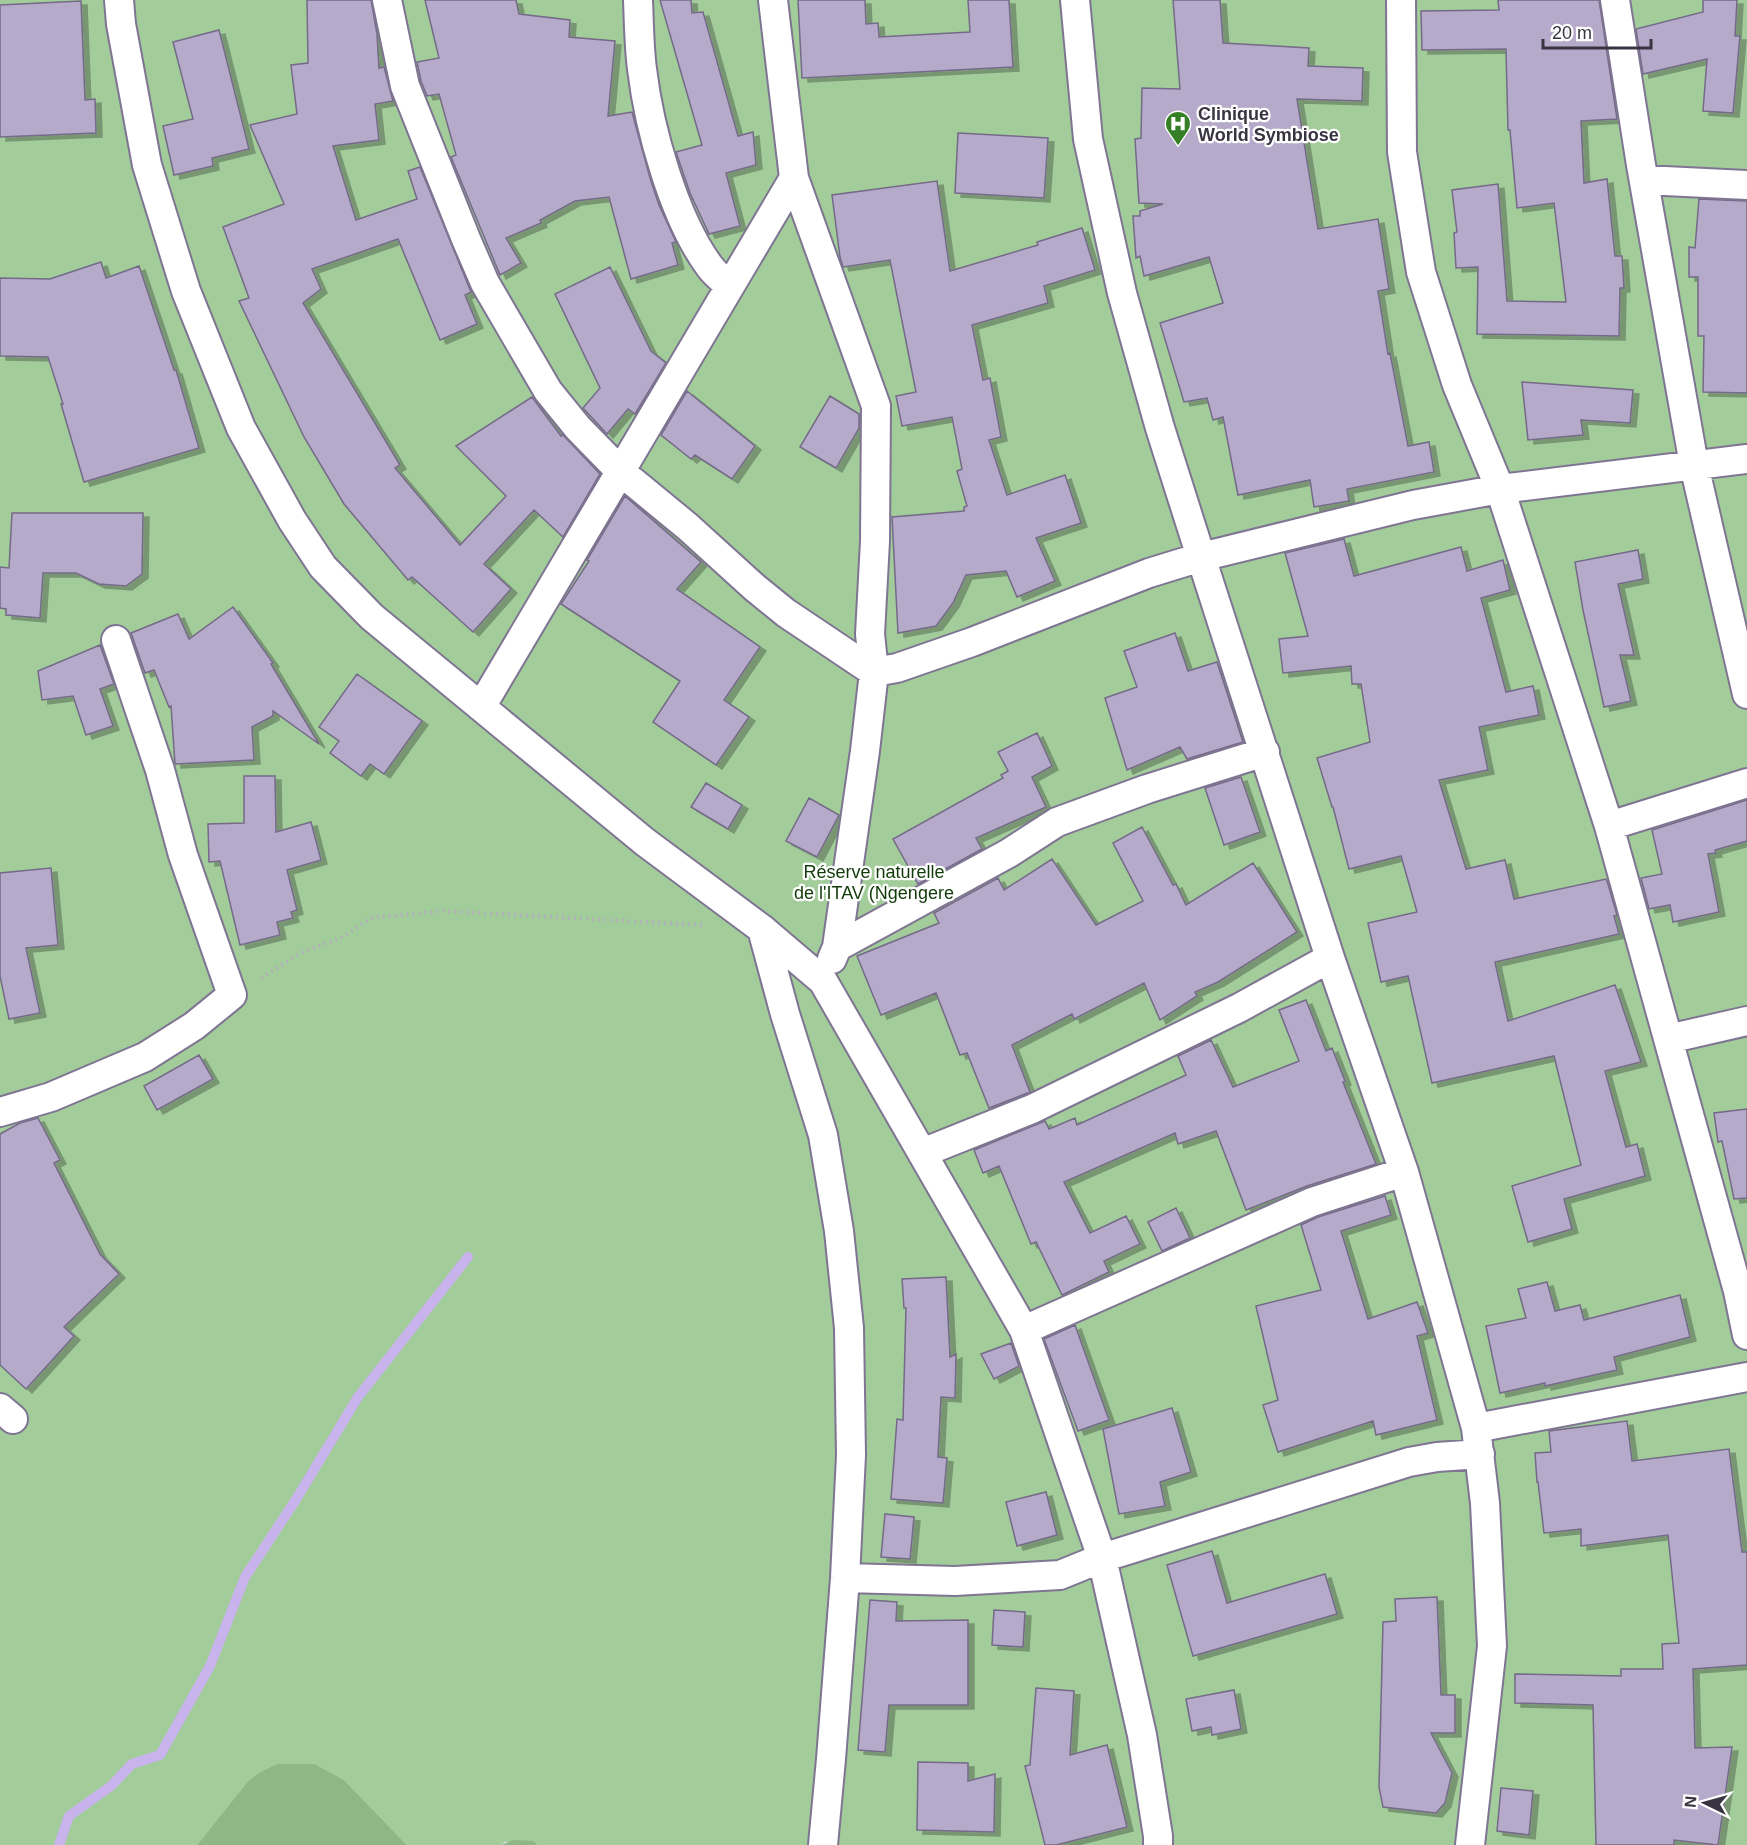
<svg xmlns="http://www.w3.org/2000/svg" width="1747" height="1845" font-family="Helvetica,sans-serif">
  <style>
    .green { fill: #a2cc9a }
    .forest { fill: #8db785 }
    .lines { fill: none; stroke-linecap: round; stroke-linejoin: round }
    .stream { stroke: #c8b3ed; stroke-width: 10 }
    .building { fill: #b5aac9; stroke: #746a87; stroke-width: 1.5; filter: url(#shadow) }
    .street-casing { stroke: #7f7592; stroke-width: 32 }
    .path { stroke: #b4acc3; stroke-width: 4; stroke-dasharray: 1.5 4.5; stroke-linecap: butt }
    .street { stroke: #fff; stroke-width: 28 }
    .labels { text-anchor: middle; stroke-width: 4.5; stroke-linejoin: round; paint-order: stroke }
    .poi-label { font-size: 18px; font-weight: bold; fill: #393441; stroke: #fff; text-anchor: start }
    .park-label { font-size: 18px; fill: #113b08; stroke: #fff }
  </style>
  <defs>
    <filter id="shadow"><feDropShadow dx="6" dy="4" stdDeviation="0" flood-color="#0004"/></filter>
  </defs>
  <rect width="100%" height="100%" fill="#ece3fe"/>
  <!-- green -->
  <path class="green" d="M0 0H1747V1845H538L534 1841 505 1842 501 1845H407L344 1780 315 1764H277L260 1772 248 1781 197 1845H0Z"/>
  <!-- forest -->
  <path class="forest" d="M277 1764H315L344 1780 407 1845H197L248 1781 260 1772Z
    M513 1840 534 1841 538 1845H501Z"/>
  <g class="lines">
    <!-- stream -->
    <path class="stream" d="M59 1845 69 1816 111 1786 132 1764 160 1755 210 1666 245 1577 295 1501 358 1397 468 1257"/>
  </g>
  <!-- building -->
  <path class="building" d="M307 0H371L377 34 379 68 384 67 393 101 375 104 379 140 333 146 356 220 417 199 408 171 420 167 471 292 465 295 477 324 440 340 398 239 312 269 321 289 303 303 400 465 395 468 460 545 506 496 456 446 532 397 561 436 562 434 600 474 563 537 534 510 484 564 511 589 473 632 412 577 408 580 344 504 304 437 239 301 249 298 223 227 284 204 250 125 297 114 291 65 308 63Z
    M425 0H516L519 14 570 20 569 37 615 41 608 116 632 112 650 178 659 205 676 242 672 243 678 265 631 279 609 197 575 201 540 220 541 223 506 238 521 263 500 275 451 157 456 155 439 94 427 96 421 81 417 62 439 58Z
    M660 0H691L692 13 703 12 738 136 753 132 756 165 726 173 740 226 709 234 690 193 676 152 702 145Z
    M798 0H865L866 24 878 23 879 37 970 32 968 0H1009L1013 67 802 78Z
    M1173 0H1220L1223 43 1309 48 1308 66 1363 68 1362 101 1297 99 1318 229 1378 219 1389 289 1378 291 1388 354 1390 353 1408 446 1429 442 1434 472 1347 489 1349 501 1314 507 1310 480 1238 495 1223 417 1213 420 1207 398 1184 402 1160 323 1223 303 1209 257 1144 276 1140 256 1136 258 1133 216H1140V211L1163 204 1139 203 1135 139 1141 138 1142 88 1180 89Z
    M1498 0H1599L1617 119 1581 121 1584 183 1607 179 1615 256H1622L1624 288H1620L1619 336 1477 334 1478 267 1456 268 1454 233 1457 232 1452 190 1498 184 1507 301 1566 302 1554 203 1517 208 1510 130H1508L1506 49 1422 50 1421 11 1499 10Z
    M1703 0H1737L1735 36H1740L1733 113 1703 111 1707 59 1643 74 1636 29 1703 12Z
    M81 1 85 100 95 99 96 133 0 137V5Z
    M219 30 249 149 212 158 213 166 174 175 163 126 193 119 173 42Z
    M958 133 1048 138 1044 198 955 193Z
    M937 181 950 271 1038 245 1037 242 1082 228 1095 270 1044 286 1048 303 972 325 983 380 990 378 1001 437 989 440 1007 495 1065 475 1081 523 1036 538 1055 581 1017 597 1006 571 966 575 953 603 936 626 898 633 892 517 964 511V507L967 506 957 471 962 469 952 417 902 426 896 396 916 392 890 260 843 267 840 257 832 195Z
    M1699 199 1747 201V393L1703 392 1704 336H1698V277H1689V247L1695 248Z
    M101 262 106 278 139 266 174 370H176L199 448 84 482 61 404H63L48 357 0 356V278L50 279Z
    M610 267 651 351 666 363 635 414 628 409 607 434 583 408 600 388 555 294Z
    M1522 382 1633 390 1630 423 1581 420 1583 435 1528 440Z
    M687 391 755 446 732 479 695 455 691 459 661 435Z
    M830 396 859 414V428L836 468 800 447Z
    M625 496 701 562 677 589 760 647 724 700 749 717 716 765 653 722 680 681 561 604 589 561 587 560Z
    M12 513H143L142 574 126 586 99 584 76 573H43L40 618 6 615V609L0 608V567L9 568Z
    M1344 539 1354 576 1461 547 1467 571 1503 560 1510 590 1481 598 1506 692 1533 686 1539 715 1479 727 1488 770 1439 780 1466 869 1505 860 1514 899 1606 879 1608 884 1617 915 1614 916 1619 934 1495 962 1508 1021 1615 985 1641 1062 1605 1071 1626 1147 1637 1144 1645 1176 1564 1199 1572 1229 1528 1242 1512 1186 1581 1165 1554 1056 1432 1083 1408 976 1381 982 1368 923 1417 912 1401 856 1349 869 1333 807H1332L1317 758 1370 742 1361 684H1352L1351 666 1283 673 1279 639 1308 636 1285 553Z
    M1638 550 1643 579 1618 584 1634 655H1620L1631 701 1604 707 1583 610 1575 562Z
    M233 607 273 663 271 664 319 744 273 711V716L252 727 254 760 175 764 171 706 169 707 154 670 145 673 131 633 178 614 189 639Z
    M1175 633 1188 671 1217 662 1243 742 1187 759 1180 747 1127 770 1105 698 1137 687 1124 651Z
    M100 645 114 684 100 689 113 726 86 735 73 696 42 700 38 671Z
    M357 674 422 721 384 774 370 764 361 776 330 753 339 741 319 727Z
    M1037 733 1052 766 1032 777 1046 807 976 838 982 849 918 884 893 839 1003 778 1001 775 1008 771 998 752Z
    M244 776H275L276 832 311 822 321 860 287 870 297 910 291 912 293 918 277 922 280 935 240 945 220 861 209 862 208 824 244 823Z
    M1241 777 1260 832 1224 845 1205 788Z
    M706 783 742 805 728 829 691 807Z
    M809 798 839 815 817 857 786 841Z
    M1747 800V841L1715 850 1716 853 1708 854 1719 912 1673 922 1670 905 1649 909 1641 878 1662 874 1652 830Z
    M1142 827 1173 885 1176 884 1186 905 1253 863 1297 932 1218 982 1195 992 1197 996 1160 1020 1144 983 1074 1019 1072 1014 1012 1045 1030 1092 989 1108 967 1053 960 1055 936 993 881 1015 857 956 939 923 934 913 998 878 1004 890 1052 859 1096 925 1143 901 1113 843Z
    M51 868 58 945 26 948 40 1013 9 1019 0 976V873Z
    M1306 1000 1326 1051 1332 1048 1345 1081 1343 1082 1376 1164 1307 1186 1246 1210 1216 1131 1178 1144 1175 1133 1064 1182 1090 1233 1126 1216 1140 1244 1104 1261 1109 1272 1062 1295 1036 1242 1031 1244 999 1166 983 1173 974 1150 1045 1121 1049 1129 1075 1118 1077 1125 1186 1075 1178 1056 1211 1040 1233 1087 1299 1061 1279 1010Z
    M199 1055 213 1079 157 1110 144 1086Z
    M1747 1109V1198L1734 1199 1722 1141 1718 1142 1714 1113Z
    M38 1118 60 1160 54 1163 100 1254 119 1274 64 1327 74 1336 26 1389 0 1365V1134L20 1123Z
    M1385 1196 1391 1215 1341 1231 1368 1319 1417 1302 1428 1333 1417 1336 1437 1420 1376 1435 1373 1421 1278 1452 1263 1405 1278 1400 1256 1306 1321 1290 1301 1225 1318 1217Z
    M1176 1208 1190 1238 1162 1251 1148 1222Z
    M946 1277 950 1357 956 1354 955 1398 941 1397 938 1457 947 1458 943 1503 891 1499 897 1419 903 1420 906 1308H904L902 1279Z
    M1547 1282 1555 1311 1580 1305 1584 1320 1680 1295 1690 1337 1614 1357 1617 1370 1545 1386V1383L1500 1393 1486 1326 1526 1318 1518 1289Z
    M1075 1325 1109 1420 1078 1431 1044 1339Z
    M1011 1343 1019 1366 994 1379 981 1354Z
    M1172 1408 1191 1472 1160 1482 1165 1506 1119 1514 1103 1429Z
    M1627 1421 1632 1461 1729 1449 1742 1552H1747V1665L1693 1669 1695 1748 1732 1747 1718 1845 1674 1840V1845H1596L1593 1705 1515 1703V1674L1621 1676V1669H1663L1662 1644 1679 1643 1668 1535 1581 1546V1529L1544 1533 1538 1482H1537L1535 1453 1551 1452 1549 1431Z
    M1046 1492 1057 1535 1017 1546 1006 1502Z
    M885 1514 914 1517 910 1559 881 1557Z
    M1212 1551 1227 1603 1325 1574 1337 1614 1193 1656 1167 1565Z
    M1437 1597 1441 1695H1455V1733H1431L1452 1773 1445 1803 1436 1813 1383 1807 1379 1787 1383 1622 1396 1621 1395 1599Z
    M870 1600 897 1602 896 1621 968 1620V1705H889L885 1752 858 1750Z
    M994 1610 1025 1612 1023 1647 992 1645Z
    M1036 1688 1074 1691 1070 1755 1107 1745 1127 1827 1056 1845H1045L1025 1766 1030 1765Z
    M1234 1690 1241 1729 1212 1735 1211 1727 1192 1731 1186 1699Z
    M918 1762 968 1763V1781L995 1774 994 1832 917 1830Z
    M1501 1788 1533 1791 1529 1835 1497 1831Z"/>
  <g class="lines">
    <defs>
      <path id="street" d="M119 0 121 24 147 165 186 291 241 428 292 520 323 567 372 617 645 842 762 929 823 981 1024 1330 1102 1558 1142 1735 1158 1836V1845
        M387 0 405 86 466 239 485 283 548 391 578 428 620 471 688 527 754 587 786 613 874 672 897 668 972 642 1149 573 1201 557 1413 505 1500 489 1747 459
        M638 0C639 23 639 46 642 69 649 128 674 219 710 267 715 274 723 280 730 286
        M773 0 794 178 876 406 875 541 870 634 874 672 865 751 837 947
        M1075 0 1088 139 1122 293 1160 428 1201 557 1330 958 1404 1172 1476 1428 1485 1503 1492 1646 1470 1845
        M1401 0 1402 152 1421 272 1457 385 1500 489 1609 826 1738 1291 1747 1335
        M1615 0 1641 165 1694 465 1747 694
        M1644 180 1747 185
        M481 707 794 178
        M1609 826 1747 783
        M762 929 785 1014 823 1135 839 1231 849 1328 851 1455 845 1578 831 1759 823 1845
        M832 959 837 947 1009 853 1057 822 1147 789 1265 752
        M1668 1039 1747 1021
        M0 1112 51 1097 145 1057 194 1026 232 995 183 855 160 770 116 640
        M922 1153 1032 1109 1239 1008 1330 958
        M1024 1330 1312 1202 1404 1172
        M0 1408 13 1419
        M1476 1428 1747 1377
        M845 1578 955 1581 1060 1575 1102 1558 1409 1462 1437 1457 1480 1454"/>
    </defs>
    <!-- street casing -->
    <use href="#street" class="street-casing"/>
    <!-- path -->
    <path class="path" d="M261 978 301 953 345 936 370 918 443 911 702 925"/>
    <!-- street -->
    <use href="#street" class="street"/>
  </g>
  <!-- icons -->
  <defs>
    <symbol id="hospital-pin" viewBox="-11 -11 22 30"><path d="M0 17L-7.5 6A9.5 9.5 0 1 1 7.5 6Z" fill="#357f27" stroke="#fff"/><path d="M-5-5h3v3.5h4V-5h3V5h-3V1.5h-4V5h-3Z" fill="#fff"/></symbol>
  </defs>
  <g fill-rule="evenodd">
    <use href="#hospital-pin" x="1163" y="109" width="30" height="40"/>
  </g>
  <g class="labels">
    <!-- poi labels -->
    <g class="poi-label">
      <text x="1198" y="120">Clinique<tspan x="1198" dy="21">World Symbiose</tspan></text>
    </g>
    <!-- park labels -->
    <g class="park-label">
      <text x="874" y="878">Réserve naturelle<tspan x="874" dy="21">de l'ITAV (Ngengere</tspan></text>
    </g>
  </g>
  <!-- north arrow -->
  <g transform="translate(1705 1803) rotate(275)" stroke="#ffffff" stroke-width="4.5" paint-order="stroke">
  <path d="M0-4.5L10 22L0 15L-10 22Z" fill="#393441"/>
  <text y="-9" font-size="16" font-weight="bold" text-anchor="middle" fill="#393441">N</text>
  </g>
  <!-- scale -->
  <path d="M1543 39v9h108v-9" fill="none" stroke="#393441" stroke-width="3"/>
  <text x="1552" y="39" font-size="18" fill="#393441" stroke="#ffffff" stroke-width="4.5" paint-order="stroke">20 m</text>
</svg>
